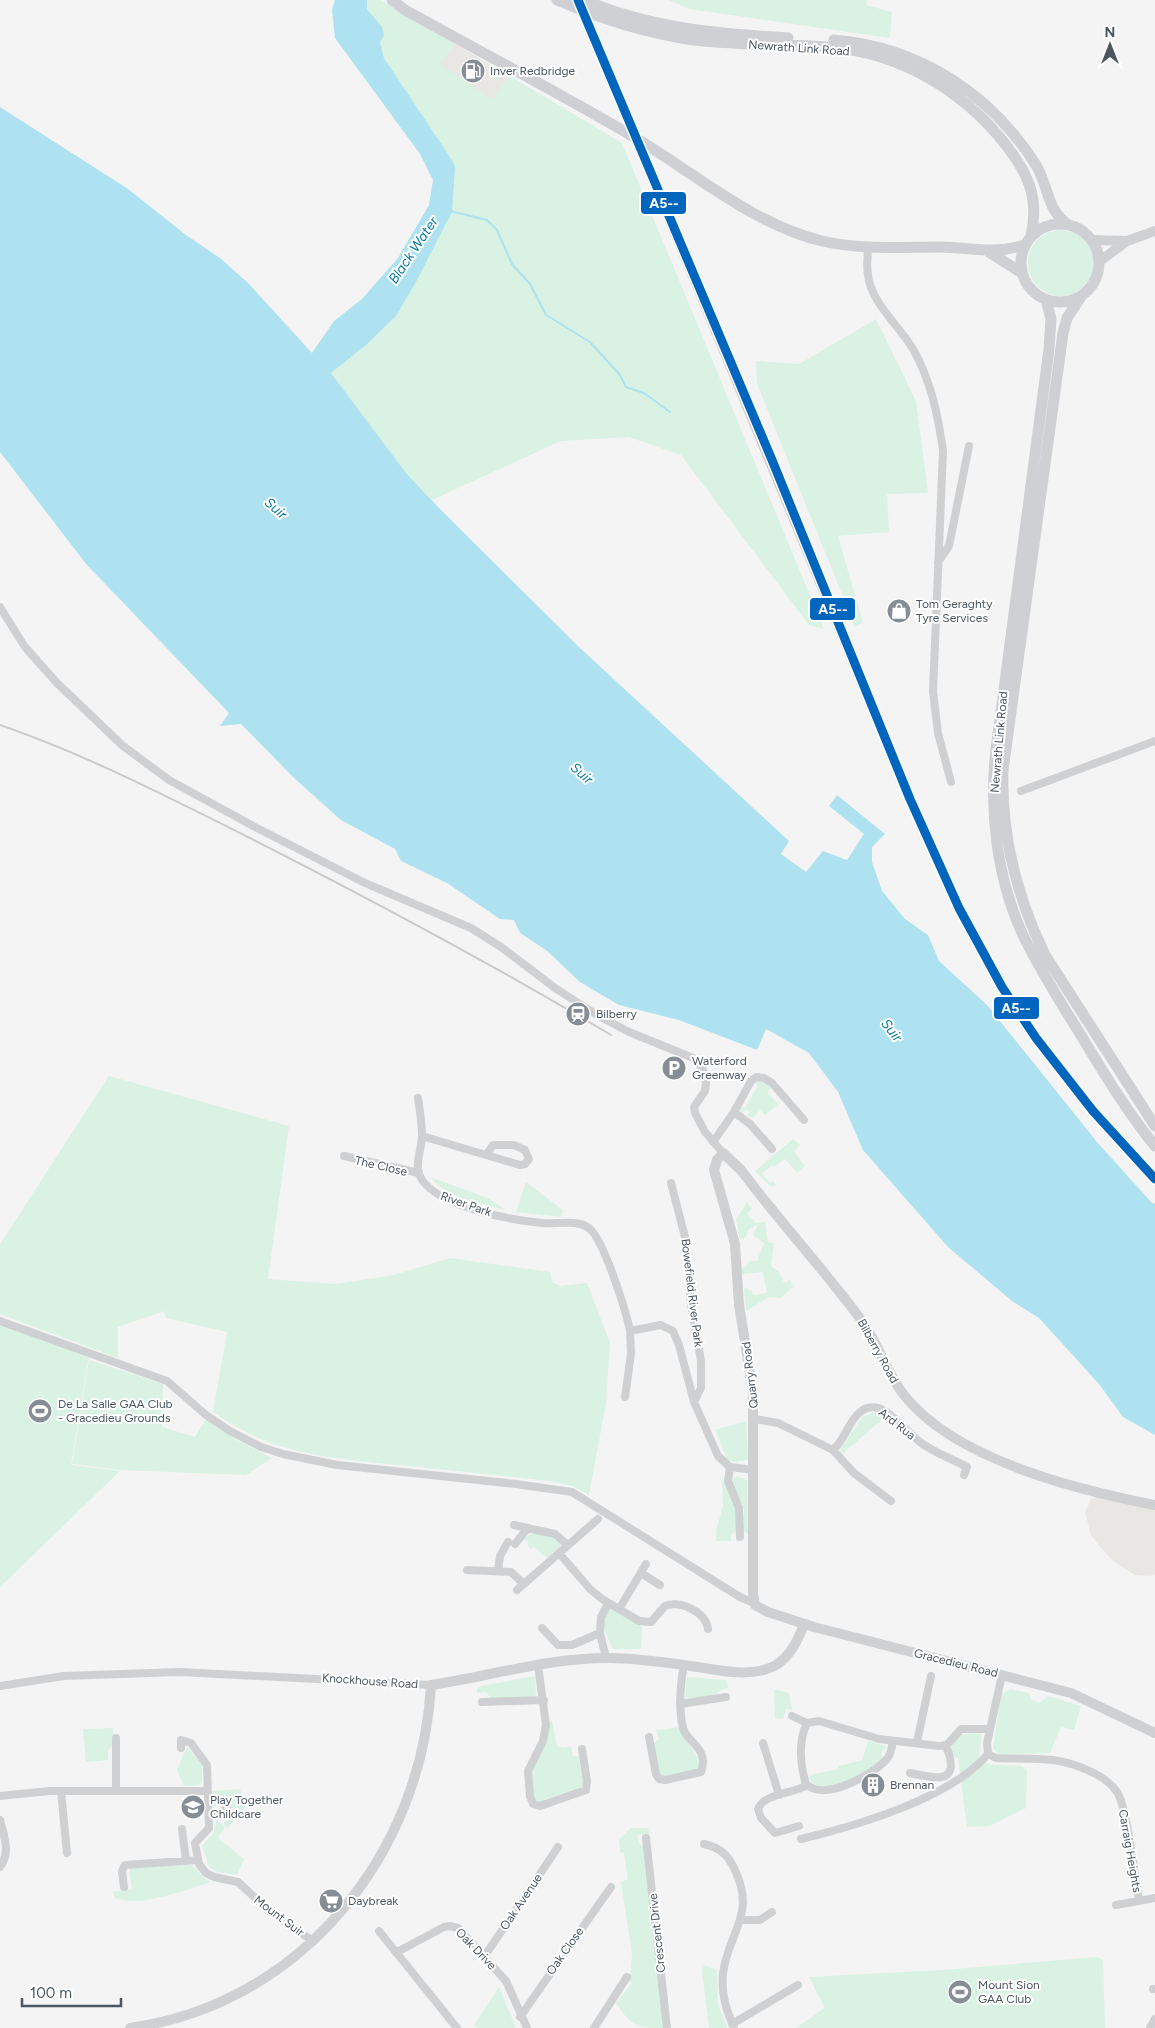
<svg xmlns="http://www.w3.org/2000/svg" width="1155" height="2028" font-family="Figtree,sans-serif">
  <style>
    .commercial { fill: #e8e7e3 }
    .green { fill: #d9f2e3 }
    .water { fill: #aee2f0 }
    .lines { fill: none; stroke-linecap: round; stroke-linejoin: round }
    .stream { stroke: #aee2f0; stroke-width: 2 }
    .minor { stroke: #ced0d2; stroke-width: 8 }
    .tertiary { stroke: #ced0d2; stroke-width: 10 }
    .secondary { stroke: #ced0d4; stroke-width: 11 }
    .rail { stroke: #c9cacc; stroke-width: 2 }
    .rail-1-casing { stroke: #fff; stroke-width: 12 }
    .rail-1 { stroke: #0065bd; stroke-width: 9 }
    .labels { text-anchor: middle; stroke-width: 4; stroke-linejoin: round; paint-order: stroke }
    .street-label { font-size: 12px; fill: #4a5661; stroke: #fff }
    .poi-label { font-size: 12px; fill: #4a5661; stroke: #fff; text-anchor: start }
    .water-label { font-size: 14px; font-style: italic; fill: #0c7c9b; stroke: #fff }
    .line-badge { stroke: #fff; stroke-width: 2 }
    .badge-label { font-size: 14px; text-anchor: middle; font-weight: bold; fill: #fff }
  </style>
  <rect width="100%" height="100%" fill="#f4f4f4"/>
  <!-- commercial -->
  <path class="commercial" d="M455 44 510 76 492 100 471 88 438 64Z
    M1098 1496 1155 1509V1574L1151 1576 1135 1575 1113 1561 1100 1547 1091 1535 1085 1512 1091 1500Z"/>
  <!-- green -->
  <path class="green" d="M367 0H381L455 44 439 64 492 99 510 76 622 143 824 629 809 625 681 455 629 437 561 441 432 500 406 473 331 373 366 345 452 160 384 58 380 42 382 28 367 9Z
    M668 0H867L866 5 892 12 890 38 689 9Z
    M1028 263a33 33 0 1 1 66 0a33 33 0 1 1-66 0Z
    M876 319 916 401 928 493 887 494 889 532 838 536 863 623 855 626 757 384 756 361 799 364Z
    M109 1076 289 1126 268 1279 336 1284 394 1275 450 1258 550 1272 552 1282 560 1286 587 1283 610 1343 606 1403 589 1495 572 1486 550 1481C503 1476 456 1471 409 1466 334 1458 277 1457 213 1412L227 1332 166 1318 164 1311 118 1327V1358L0 1314V1244Z
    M760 1081 772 1088 767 1092 778 1104 765 1115 760 1110 753 1118 747 1116 750 1112 746 1109 743 1113 739 1109 742 1106 745 1108 758 1085 754 1082Z
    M793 1139 800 1145 794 1151 805 1166 797 1173 785 1159 774 1167 772 1165 762 1174 770 1183 773 1181 777 1185 771 1187 755 1171Z
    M430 1177 488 1198 506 1210C480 1203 447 1198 430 1177Z
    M526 1182 563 1210 561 1217 516 1212Z
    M747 1202 752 1208 747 1214 756 1223 765 1222 768 1242 774 1243 771 1266 778 1271 784 1283 790 1280 793 1287 781 1298 769 1297 746 1311 744 1287 752 1291 753 1295 767 1293 763 1272 742 1274V1269L750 1261H757L764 1243 753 1235 758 1224 748 1230 746 1237 740 1240 736 1219Z
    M0 1324 89 1356 71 1465 120 1471 0 1587Z
    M89 1360 163 1384 162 1427 195 1437 206 1419 238 1441 272 1458 246 1475 120 1470 72 1464Z
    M875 1412 885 1417 842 1454 841 1449 862 1417Z
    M746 1421 748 1460 733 1462 727 1459 715 1430Z
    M736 1476 747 1480 748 1534 743 1531 744 1509 732 1483Z
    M722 1478 736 1508V1531L731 1535V1541H716V1531L723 1506Z
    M533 1533 555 1537 561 1543 560 1547 547 1558 534 1547 531 1549 527 1545 529 1543 524 1538Z
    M610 1609 642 1626 641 1649H613C608 1636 596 1620 610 1609Z
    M535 1676 536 1696 520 1699 491 1698 486 1692 477 1693V1689L481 1686Z
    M687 1677 727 1680 728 1688C718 1689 721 1692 714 1695 706 1698 693 1699 685 1697Z
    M774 1689 789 1693 792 1710 786 1709 783 1719 775 1718Z
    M1010 1689 1029 1693 1032 1700 1040 1703 1048 1696 1081 1706 1074 1730 1061 1727 1050 1753 998 1754 993 1748 1001 1695Z
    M550 1721H552L557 1746 564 1748 571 1747 573 1756H578L585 1784 579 1791 558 1795 538 1803 534 1800 529 1775 547 1739Z
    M680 1727C684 1746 698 1745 699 1769L663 1777 658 1773 653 1744 659 1739 656 1730Z
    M113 1728V1745L108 1750V1760L86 1762 83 1729Z
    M982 1733 979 1759 991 1765 1022 1766 1027 1770 1026 1808 990 1826 967 1827 958 1758 944 1753 950 1750 959 1735Z
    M868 1741 886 1746 881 1754 883 1757C870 1771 823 1801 808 1778L814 1774 839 1769 838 1766 862 1760Z
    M187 1747 202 1765V1782L199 1785 184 1786 177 1770Z
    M240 1789 245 1807 228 1828 223 1824 234 1810 223 1799 214 1808 212 1791Z
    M216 1820 225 1827 218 1838 244 1859 237 1875 218 1872 209 1867 202 1846 214 1832Z
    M631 1828H648L649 1834 637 1835 639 1843 645 1848 664 2028C637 2028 632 2027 616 2003L632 1983 630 1981 632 1953 621 1882 628 1879 624 1853 620 1852 619 1839Z
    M192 1865 204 1878 211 1882C185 1890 141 1908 115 1898L113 1892 132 1889 129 1868Z
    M1098 1957 1103 1960 1105 2028H796L825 2008 809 1977 942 1970Z
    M704 1965 717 1970 718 2004 727 2028H709L702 1971Z
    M499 1987 516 2028H478L474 2025Z"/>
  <!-- water -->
  <path class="water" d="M335 0H367V9L382 27 384 36 380 42 384 58 452 160 455 167 452 212 417 280 396 316 366 345 331 373 406 473 439 508 580 648 789 841 781 854 806 872 823 851 847 860 864 834 829 806 837 795 885 834 872 847V862L882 891 905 919 928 935 939 961 987 1005 1097 1142 1151 1202 1155 1204V1435L1123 1417 1099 1384 1039 1318 1012 1301 948 1247 863 1150 838 1092 809 1053 766 1029 757 1050 679 1020 619 1005 580 982 546 950 520 933 514 920 500 919 447 883 401 861 395 849 341 820 294 778 241 724 220 726 229 713 87 565 0 452V107L128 189 186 235 220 258 248 283 312 353 334 321 362 299 398 258 429 205 433 180 420 154 335 38 332 10Z"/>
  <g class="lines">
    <!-- stream -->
    <path class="stream" d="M450 211 487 220 497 230 512 264 530 284 546 315 590 342 620 375 626 387 644 393 670 412"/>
    <!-- minor -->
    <path class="minor" d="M868 248C868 256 866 266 868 275 871 303 899 325 913 349 931 381 938 415 943 451L933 692 938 733 951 782
      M938 562 949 546 969 446
      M0 607 25 647 57 683 123 746 169 780 255 827 365 883 471 928 501 947 555 988 597 1015 629 1032 693 1058 703 1069 706 1083 705 1091 694 1107 695 1113 705 1132 723 1153
      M1021 791 1155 741
      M418 1098C420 1111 422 1123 422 1136 422 1147 415 1163 419 1174 431 1206 511 1220 542 1223 558 1225 577 1218 590 1229 604 1241 626 1311 630 1331L661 1325 673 1331 679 1345 694 1402 718 1456 730 1467 754 1470
      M734 1112 750 1124 772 1149
      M422 1136 486 1155 493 1145H514L525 1150 529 1159 525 1164 520 1165 486 1155
      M713 1142 734 1112 751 1081 756 1077 764 1078 772 1083 804 1120
      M344 1156 419 1173
      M671 1183 685 1237 691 1304 701 1361V1388L694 1402
      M0 1321 167 1381 206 1415 230 1431 261 1447 283 1454 337 1465 516 1484 572 1492 740 1597 754 1603
      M625 1397 631 1354 630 1331
      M755 1419 778 1423 833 1450C845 1440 848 1422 860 1412 866 1407 874 1406 881 1409 896 1416 907 1432 920 1442 934 1453 951 1458 967 1467L964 1475
      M833 1450 854 1473 891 1501
      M730 1467 728 1481 739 1508 740 1537
      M514 1525 555 1534 568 1545
      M515 1544 528 1528
      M559 1553 590 1589 602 1599 639 1621 651 1622 665 1606C680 1600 706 1612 708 1629
      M467 1570 511 1572 524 1584
      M498 1571 500 1556 508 1542
      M641 1573 660 1585
      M517 1590 598 1519
      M619 1609 646 1564
      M542 1628 558 1645H572L600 1633 601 1617 608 1604
      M600 1633 606 1658
      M538 1665 546 1725 543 1741 528 1771 530 1796 533 1804 540 1806 586 1790 587 1781 582 1749
      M0 1686 64 1676 180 1672 431 1685
      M482 1702 544 1700
      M680 1704 726 1697
      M792 1716 807 1723 819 1721 879 1739 939 1746 947 1745 961 1729H990
      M807 1723C798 1741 800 1765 806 1784 824 1802 873 1775 887 1759 891 1754 892 1747 893 1741
      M649 1737 656 1774 659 1779 665 1780 701 1772C710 1748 686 1742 683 1728 678 1706 680 1686 684 1665
      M116 1738V1791
      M917 1742 931 1676
      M763 1743 779 1795
      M181 1748V1740L191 1743 207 1765 209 1828 195 1843 199 1864 206 1873 214 1877 238 1882 269 1911 313 1941
      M988 1754 996 1758C1015 1759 1034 1758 1053 1760 1074 1763 1105 1774 1117 1792 1127 1806 1135 1879 1139 1901
      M910 1773C936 1779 962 1785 946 1746
      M61 1791 67 1853
      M0 1796 49 1791H207
      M209 1817 219 1815 227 1807
      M0 1820C4 1836 11 1853 0 1867
      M799 1826 775 1833 761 1818 758 1809C764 1793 794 1794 807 1785
      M182 1829 186 1861
      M646 1838 667 2028
      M801 1839C856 1826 951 1798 988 1754L987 1743 1002 1675
      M704 1844C721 1848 728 1855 735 1870 756 1915 729 1931 723 1973 721 1994 726 2009 734 2028
      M124 1887 122 1871 125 1865 198 1860
      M1116 1905 1155 1898
      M740 1920H760L772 1912
      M379 1931 457 2028
      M397 1952 444 1927 450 1926 458 1928 506 1981 527 2028
      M484 1957 558 1847
      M1153 1989H1155
      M520 2017 611 1887
      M732 2024 798 1985
      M594 2028 627 1977
      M1150 2028 1155 2019"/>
    <!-- tertiary -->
    <path class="tertiary" d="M1092 240 1127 241
      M1100 261 1127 241 1155 231
      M1155 1505C1077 1490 955 1460 904 1395 885 1371 878 1341 859 1317 821 1266 778 1220 741 1170L723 1153 717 1160 714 1170 735 1244 739 1305 753 1392V1593L755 1605 768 1612 814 1627 1071 1693 1155 1733
      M130 2028C302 2004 422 1853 431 1685 490 1676 548 1658 608 1658 636 1658 663 1662 691 1666 715 1669 743 1677 767 1669 787 1663 797 1643 804 1624"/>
    <!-- secondary -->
    <path class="secondary" d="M392 0 405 10C481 52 559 93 634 137 693 172 754 225 822 241 861 250 899 247 939 247 973 247 990 255 1025 245
      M557 0C599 18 643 32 687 39 737 46 788 43 838 48 902 55 961 90 1002 140 1027 171 1040 196 1031 236
      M584 0C649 28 718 34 788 38
      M834 40C919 47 991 94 1036 165 1049 187 1046 208 1067 224
      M1021 263a39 39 0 1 1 78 0a39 39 0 1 1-78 0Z
      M989 252 1022 273
      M1081 297 1067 318 1063 333 1003 770C1001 835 1017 897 1045 955L1155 1126
      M1046 300 1051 319 1049 349 996 750C989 810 997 878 1022 933 1040 971 1063 1006 1085 1042 1107 1078 1128 1113 1155 1146"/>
    <!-- rail -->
    <path class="rail" d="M574 0 910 809 978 952 1010 1006 1034 1035
      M0 725C87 755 170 798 252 839 374 901 494 965 611 1035"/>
    <defs>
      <path id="rail-1" d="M578 0 772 460 910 799 959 908 1002 987 1036 1038 1093 1111 1155 1179"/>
    </defs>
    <!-- rail-1 casing -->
    <use href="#rail-1" class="rail-1-casing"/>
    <!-- rail-1 -->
    <use href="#rail-1" class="rail-1"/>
  </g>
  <!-- icons -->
  <defs>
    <symbol id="fuel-disc" viewBox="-11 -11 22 22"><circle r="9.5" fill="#868d94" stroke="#fff"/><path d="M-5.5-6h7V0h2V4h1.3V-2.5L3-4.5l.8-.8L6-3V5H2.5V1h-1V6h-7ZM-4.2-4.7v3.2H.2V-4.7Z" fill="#fff"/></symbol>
    <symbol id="shop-disc" viewBox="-11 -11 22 22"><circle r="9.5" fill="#868d94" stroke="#fff"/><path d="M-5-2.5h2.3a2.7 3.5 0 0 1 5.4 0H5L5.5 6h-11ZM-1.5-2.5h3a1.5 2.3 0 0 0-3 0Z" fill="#fff"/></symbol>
    <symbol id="station-disc" viewBox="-11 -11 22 22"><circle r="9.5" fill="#868d94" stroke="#fff"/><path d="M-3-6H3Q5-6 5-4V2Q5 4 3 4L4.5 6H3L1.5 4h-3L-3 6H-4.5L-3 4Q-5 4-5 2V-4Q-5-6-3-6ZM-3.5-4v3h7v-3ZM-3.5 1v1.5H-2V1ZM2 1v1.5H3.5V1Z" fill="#fff"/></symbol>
    <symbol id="parking-disc" viewBox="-11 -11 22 22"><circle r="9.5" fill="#868d94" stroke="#fff"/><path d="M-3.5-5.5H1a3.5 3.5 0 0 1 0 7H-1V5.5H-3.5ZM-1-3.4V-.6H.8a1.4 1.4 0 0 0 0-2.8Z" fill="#fff"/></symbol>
    <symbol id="stadium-disc" viewBox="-11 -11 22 22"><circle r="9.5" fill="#868d94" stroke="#fff"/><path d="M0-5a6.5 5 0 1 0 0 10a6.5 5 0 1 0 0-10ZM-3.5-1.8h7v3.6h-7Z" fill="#fff"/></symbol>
    <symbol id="building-disc" viewBox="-11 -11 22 22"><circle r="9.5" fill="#868d94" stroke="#fff"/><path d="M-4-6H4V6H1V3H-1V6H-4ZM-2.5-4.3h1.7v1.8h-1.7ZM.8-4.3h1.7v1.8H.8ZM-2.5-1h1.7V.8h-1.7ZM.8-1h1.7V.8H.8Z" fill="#fff"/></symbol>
    <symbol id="school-disc" viewBox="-11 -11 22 22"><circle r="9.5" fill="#868d94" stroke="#fff"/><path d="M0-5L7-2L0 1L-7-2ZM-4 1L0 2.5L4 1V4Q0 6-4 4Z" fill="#fff"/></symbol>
    <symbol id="supermarket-disc" viewBox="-11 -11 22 22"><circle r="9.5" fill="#868d94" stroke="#fff"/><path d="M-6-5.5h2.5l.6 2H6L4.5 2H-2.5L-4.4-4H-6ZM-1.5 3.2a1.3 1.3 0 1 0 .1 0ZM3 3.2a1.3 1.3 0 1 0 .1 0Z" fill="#fff"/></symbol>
  </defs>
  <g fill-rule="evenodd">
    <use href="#fuel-disc" x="459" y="57" width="28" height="28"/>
    <use href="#shop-disc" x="885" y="597" width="28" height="28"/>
    <use href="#station-disc" x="564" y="1000" width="28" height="28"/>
    <use href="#parking-disc" x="660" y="1054" width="28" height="28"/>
    <use href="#stadium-disc" x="26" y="1397" width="28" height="28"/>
    <use href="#building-disc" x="859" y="1771" width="28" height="28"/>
    <use href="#school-disc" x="179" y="1793" width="28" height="28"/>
    <use href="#supermarket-disc" x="317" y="1887" width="28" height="28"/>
    <use href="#stadium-disc" x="946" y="1978" width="28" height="28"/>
  </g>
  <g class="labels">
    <!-- street labels -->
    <g class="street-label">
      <text transform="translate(799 48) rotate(4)" y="4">Newrath Link Road</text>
      <text transform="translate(999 742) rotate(-85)" y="4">Newrath Link Road</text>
      <text transform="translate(381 1166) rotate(13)" y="4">The Close</text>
      <text transform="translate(466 1204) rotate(19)" y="4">River Park</text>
      <text transform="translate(692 1293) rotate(83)" y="4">Bowefield River Park</text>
      <text transform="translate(878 1351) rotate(61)" y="4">Bilberry Road</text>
      <text transform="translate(750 1375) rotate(-97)" y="4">Quarry Road</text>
      <text transform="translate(897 1424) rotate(38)" y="4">Ard Rua</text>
      <text transform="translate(956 1663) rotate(14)" y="4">Gracedieu Road</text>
      <text transform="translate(370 1681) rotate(4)" y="4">Knockhouse Road</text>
      <text transform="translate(1130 1851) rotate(80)" y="4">Carraig Heights</text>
      <text transform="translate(521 1902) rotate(-56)" y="4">Oak Avenue</text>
      <text transform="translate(279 1916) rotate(37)" y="4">Mount Suir</text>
      <text transform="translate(657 1933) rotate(-96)" y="4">Crescent Drive</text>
      <text transform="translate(476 1949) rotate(46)" y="4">Oak Drive</text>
      <text transform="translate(565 1951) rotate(-55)" y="4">Oak Close</text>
    </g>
    <!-- poi labels -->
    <g class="poi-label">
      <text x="490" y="75">Inver Redbridge</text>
      <text x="916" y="608">Tom Geraghty<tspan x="916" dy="14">Tyre Services</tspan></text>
      <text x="596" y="1018">Bilberry</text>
      <text x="692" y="1065">Waterford<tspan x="692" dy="14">Greenway</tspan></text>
      <text x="58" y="1408">De La Salle GAA Club<tspan x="58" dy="14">- Gracedieu Grounds</tspan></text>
      <text x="890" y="1789">Brennan</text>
      <text x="210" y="1804">Play Together<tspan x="210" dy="14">Childcare</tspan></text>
      <text x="348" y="1905">Daybreak</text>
      <text x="978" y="1989">Mount Sion<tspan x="978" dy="14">GAA Club</tspan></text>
    </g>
    <!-- water labels -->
    <g class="water-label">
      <text transform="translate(413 250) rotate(-56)" y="5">Black Water</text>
      <text transform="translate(276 508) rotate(41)" y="5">Suir</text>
      <text transform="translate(582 773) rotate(41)" y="5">Suir</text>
      <text transform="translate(892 1030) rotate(52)" y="5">Suir</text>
    </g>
  </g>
  <g class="line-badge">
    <rect x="640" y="191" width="47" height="24" rx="5" fill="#0065bd"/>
    <rect x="809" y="597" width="47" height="24" rx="5" fill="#0065bd"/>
    <rect x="993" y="996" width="47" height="24" rx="5" fill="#0065bd"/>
  </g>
  <g class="badge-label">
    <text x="664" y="208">A5--</text>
    <text x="833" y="614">A5--</text>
    <text x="1016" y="1013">A5--</text>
  </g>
  <!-- north arrow -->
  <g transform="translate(1110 45)" stroke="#ffffff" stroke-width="4" paint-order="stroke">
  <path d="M0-4L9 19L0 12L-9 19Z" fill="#4a5661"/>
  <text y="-8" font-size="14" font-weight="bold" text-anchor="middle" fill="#4a5661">N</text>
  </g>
  <!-- scale -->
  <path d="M22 1998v8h99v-8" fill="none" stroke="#4a5661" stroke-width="2.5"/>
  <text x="30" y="1998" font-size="15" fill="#4a5661" stroke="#ffffff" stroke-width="4" paint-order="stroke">100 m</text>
</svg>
